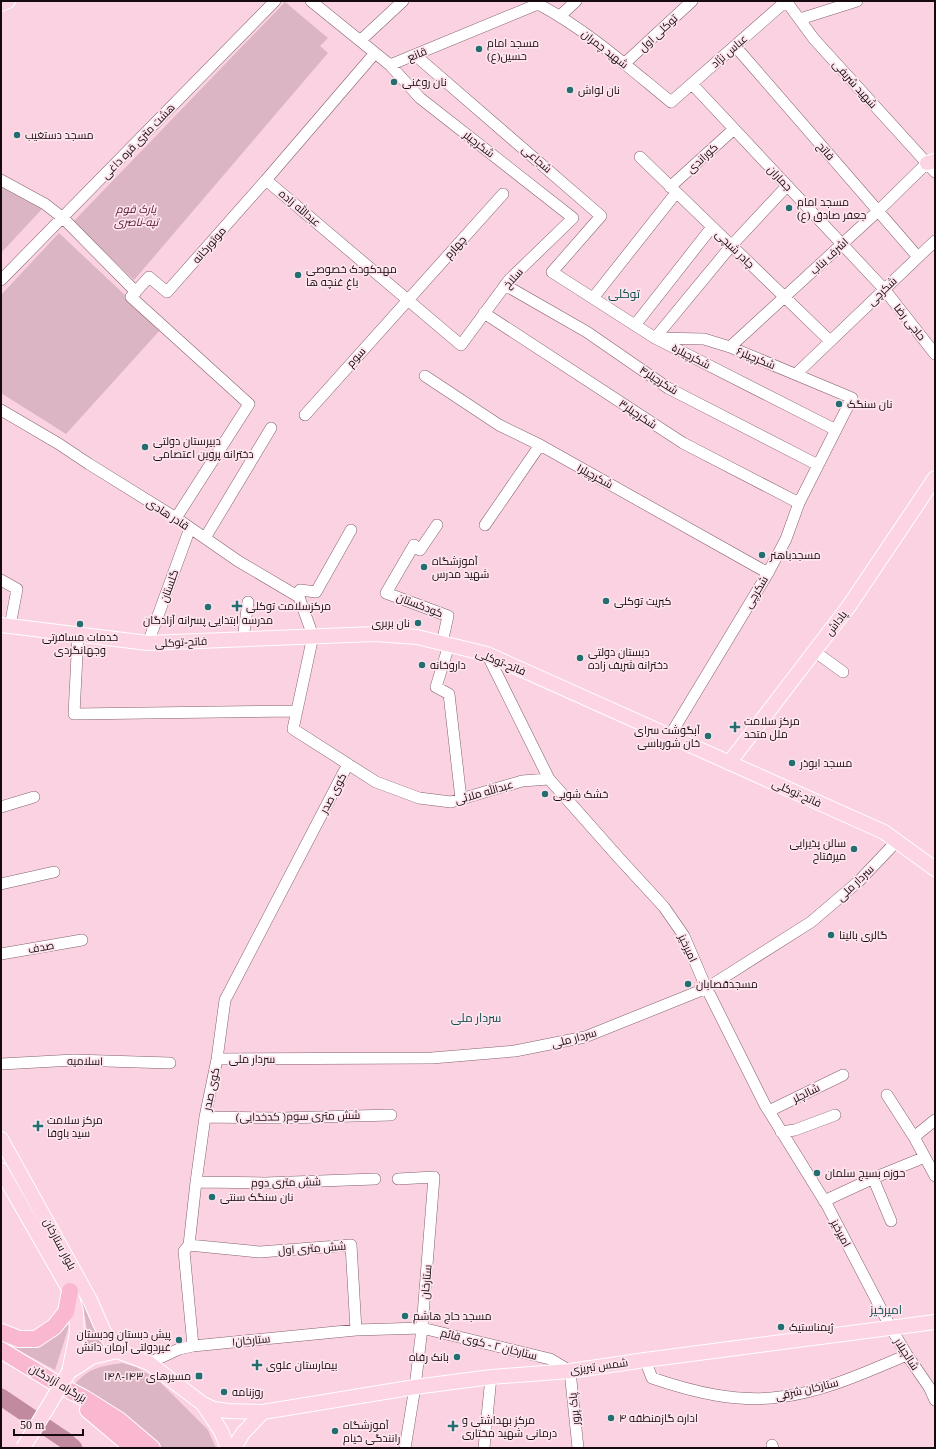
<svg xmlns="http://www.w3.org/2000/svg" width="936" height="1449" font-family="'Times New Roman',Cairo,serif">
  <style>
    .green { fill: #dbb5c3 }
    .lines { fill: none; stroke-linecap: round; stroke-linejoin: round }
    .river { stroke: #c18a9f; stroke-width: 17 }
    .minor-casing { stroke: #84616e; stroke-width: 12 }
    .major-casing { stroke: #fff; stroke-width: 16 }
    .highway-casing { stroke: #fff; stroke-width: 18 }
    .minor { stroke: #fff; stroke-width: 11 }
    .major { stroke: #fcd4e3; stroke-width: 14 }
    .highway { stroke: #fab7d0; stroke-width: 16 }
    .major-bridge-casing { stroke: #fff; stroke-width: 16; stroke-linecap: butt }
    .major-bridge { stroke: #fcd4e3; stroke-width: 14 }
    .poi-dot { fill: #236e70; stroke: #fde4ed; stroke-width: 1.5 }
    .labels { text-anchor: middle; stroke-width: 3.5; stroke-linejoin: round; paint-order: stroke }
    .street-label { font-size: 11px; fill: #16090f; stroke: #fde4ed }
    .poi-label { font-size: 11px; fill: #16090f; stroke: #fde4ed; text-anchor: start }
    .park-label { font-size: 11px; font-style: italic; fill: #531132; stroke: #fde4ed }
    .neighbourhood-label { font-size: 12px; fill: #0b4b4d; stroke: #fde4ed }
  </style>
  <rect width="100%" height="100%" fill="#fbd2e1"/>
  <!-- green -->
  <path class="green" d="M285 2 328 38 320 46 328 53 134 280 73 222Z
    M1 186 42 209 1 253Z
    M59 233 161 329 66 434 1 393V295Z
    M73 1279 92 1317 104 1346 84 1356 87 1331 85 1317 70 1281Z
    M70 1323 55 1370 7 1344C37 1349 48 1343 70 1323Z
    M122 1363 136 1367 158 1380 208 1430 216 1448H157L73 1386C90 1367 98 1367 122 1363Z"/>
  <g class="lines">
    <!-- river -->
    <path class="river" d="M1 1397 65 1440 74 1448"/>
    <defs>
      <path id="minor" d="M311 1 390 65 420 98 573 218 509 280 461 345 266 180 375 53
        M536 1 538 4C587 30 628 67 671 102L786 1
        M786 1 814 39 935 172
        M560 16 576 1
        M800 19 857 1
        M361 40 403 1
        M735 46 918 257
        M415 55 601 216 552 272 655 338 836 430
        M624 64 692 1
        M390 65 538 4
        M692 84 884 289 935 354
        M640 157 830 341
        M1 180 45 204 63 218 136 292
        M670 187 734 129
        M1 280 275 1
        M505 285 587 332 668 388 818 465
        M593 298 676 193
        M484 313 683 443 799 503
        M635 325 712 227
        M655 338 731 246 787 186
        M658 338 704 339 730 347 852 398 799 503 786 539 768 573 669 737
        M730 347 878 211 927 163
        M796 374 935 241
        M425 376 499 425 540 445 768 573
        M1 410 59 444 89 464 176 518 238 561 299 597 313 636 293 729 376 782 419 798 451 802 522 781 549 779
        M305 415 503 194
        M176 518 249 404 131 297 149 277 167 292 266 180
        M437 525 420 550 414 545 386 593 448 616 442 643
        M485 525 540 445
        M205 538 271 428
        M1 580 17 589 10 626
        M299 597 300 590 316 592 351 530
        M78 635 74 714 297 711
        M243 639 248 602
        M148 643 190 528
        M449 645 436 687 449 694 461 799
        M814 651 843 672
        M487 654 549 779 619 858 664 907 684 936 705 985 765 1105 827 1205 891 1328 907 1355 929 1387 935 1400
        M1 807 34 797
        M1 884 54 872
        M1 954 82 940
        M217 1059 432 1058 515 1051 585 1037 707 988 811 922 859 881 897 841
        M1 1064 74 1060 170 1063
        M887 1095 914 1137
        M769 1111 843 1075
        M205 1117 283 1118 391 1115
        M935 1120 914 1137 935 1176
        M781 1132 795 1130 835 1115
        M873 1178 891 1221
        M398 1179 434 1177 422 1328 415 1387 405 1448
        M196 1182 265 1183 375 1179
        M824 1201 876 1177 925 1157
        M189 1245 260 1252 351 1245 356 1330
        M193 1346 184 1251 189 1245 196 1182 205 1117 217 1059 225 1000 348 764
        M645 1360 652 1378C693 1392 737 1403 780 1397 824 1392 866 1372 907 1355
        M149 1363 179 1349 193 1346 356 1330 422 1328 550 1359 570 1371 578 1448
        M772 1445 773 1448
        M484 1448 491 1377"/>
      <path id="major" d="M1 4 8 1
        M927 163 935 161
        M1 625 148 643 375 634 417 637 487 654 884 832 935 869
        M729 763 849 606 935 478
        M1 1139 90 1300 104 1332 117 1351
        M1 1170 70 1291 76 1311 77 1333 69 1372
        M69 1372 92 1357 117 1351 149 1363 203 1404 221 1431 228 1448
        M203 1404 214 1409 228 1411 263 1412 415 1387 491 1377 570 1371 645 1360 935 1322
        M234 1448 243 1433 263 1412"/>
      <path id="highway" d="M1 1332 19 1339H36L54 1327 66 1312 70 1291
        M1 1350 57 1384 84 1398 119 1420 152 1448
        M88 1410 133 1448"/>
    </defs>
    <!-- minor casing -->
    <use href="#minor" class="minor-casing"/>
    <!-- major casing -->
    <use href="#major" class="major-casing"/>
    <!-- highway casing -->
    <use href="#highway" class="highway-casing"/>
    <!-- minor -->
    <use href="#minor" class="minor"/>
    <!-- major -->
    <use href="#major" class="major"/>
    <!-- highway -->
    <use href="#highway" class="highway"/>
    <defs>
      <path id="major-bridge" d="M23 1448 69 1372"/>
    </defs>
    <!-- major-bridge casing -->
    <use href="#major-bridge" class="major-bridge-casing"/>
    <!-- major-bridge -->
    <use href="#major-bridge" class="major-bridge"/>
  </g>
  <!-- markers -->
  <g class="poi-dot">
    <circle cx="479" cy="49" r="4"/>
    <circle cx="394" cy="82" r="4"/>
    <circle cx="570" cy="90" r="4"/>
    <circle cx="17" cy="135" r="4"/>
    <circle cx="789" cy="208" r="4"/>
    <circle cx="298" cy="275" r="4"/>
    <circle cx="839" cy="404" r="4"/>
    <circle cx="145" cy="447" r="4"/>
    <circle cx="762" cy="555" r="4"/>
    <circle cx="424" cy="567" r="4"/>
    <circle cx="606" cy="601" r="4"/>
    <path d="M235 600h4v4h4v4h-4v4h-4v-4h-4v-4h4z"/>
    <circle cx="208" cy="607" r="4"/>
    <circle cx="418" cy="623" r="4"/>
    <circle cx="80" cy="624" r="4"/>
    <circle cx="580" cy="658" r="4"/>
    <circle cx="422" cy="665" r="4"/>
    <path d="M733 721h4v4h4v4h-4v4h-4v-4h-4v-4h4z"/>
    <circle cx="708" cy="736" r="4"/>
    <circle cx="792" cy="763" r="4"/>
    <circle cx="545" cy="794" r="4"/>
    <circle cx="854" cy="849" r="4"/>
    <circle cx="831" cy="935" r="4"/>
    <circle cx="688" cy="984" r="4"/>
    <path d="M36 1120h4v4h4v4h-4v4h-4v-4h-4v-4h4z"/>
    <circle cx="817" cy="1173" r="4"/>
    <circle cx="212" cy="1197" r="4"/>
    <circle cx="405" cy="1316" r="4"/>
    <circle cx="781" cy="1327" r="4"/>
    <circle cx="179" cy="1340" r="4"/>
    <circle cx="457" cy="1357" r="4"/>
    <path d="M255 1359h4v4h4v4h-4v4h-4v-4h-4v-4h4z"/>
    <rect x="195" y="1372" width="8" height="8" rx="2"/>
    <circle cx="224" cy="1392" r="4"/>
    <circle cx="611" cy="1418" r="4"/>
    <path d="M451 1420h4v4h4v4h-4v4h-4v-4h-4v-4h4z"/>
    <circle cx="335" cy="1431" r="4"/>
  </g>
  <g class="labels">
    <!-- street labels -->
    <g class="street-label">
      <text transform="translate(658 33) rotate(-43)" y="4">توکلی اول</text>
      <text transform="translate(605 49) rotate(38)" y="4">شهید چمران</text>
      <text transform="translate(729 51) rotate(-41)" y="4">عباس نژاد</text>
      <text transform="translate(417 54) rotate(-22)" y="4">قانع</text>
      <text transform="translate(855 84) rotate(48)" y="4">شهید شریفى</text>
      <text transform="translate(138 141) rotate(-46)" y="4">هشت متری قره داغی</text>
      <text transform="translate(479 144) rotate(38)" y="4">شکرچیلر</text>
      <text transform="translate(826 151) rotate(49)" y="4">فاتح</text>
      <text transform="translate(702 158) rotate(-43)" y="4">کوراندی</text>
      <text transform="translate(537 159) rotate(41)" y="4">شجاعی</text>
      <text transform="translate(780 178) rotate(47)" y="4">جماران</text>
      <text transform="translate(300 208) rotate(40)" y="4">عبدالله زاده</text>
      <text transform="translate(209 245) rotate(-49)" y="4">موتورخانه</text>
      <text transform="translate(455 247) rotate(-48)" y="4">چهارم</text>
      <text transform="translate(735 249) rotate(44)" y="4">چادر شبچی</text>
      <text transform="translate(829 256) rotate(-43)" y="4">اشرف بناب</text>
      <text transform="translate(513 278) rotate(-48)" y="4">سلاخ</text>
      <text transform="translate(882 291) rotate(-44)" y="4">شکرچی</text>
      <text transform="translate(910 322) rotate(51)" y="4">حاجی رضا</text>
      <text transform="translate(691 356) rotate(27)" y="4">شکرچیلر۵</text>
      <text transform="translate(356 357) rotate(-48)" y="4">سوم</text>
      <text transform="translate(756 358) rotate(22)" y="4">شکرچیلر۶</text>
      <text transform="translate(659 380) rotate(33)" y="4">شکرچیلر۴</text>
      <text transform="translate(638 414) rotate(34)" y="4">شکرچیلر۳</text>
      <text transform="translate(595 476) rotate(29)" y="4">شکرچیلر۱</text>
      <text transform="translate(168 514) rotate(33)" y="4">قادر هادی</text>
      <text transform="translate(169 586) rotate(-70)" y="4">گلستان</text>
      <text transform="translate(756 592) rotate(-59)" y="4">شکرچی</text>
      <text transform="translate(420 605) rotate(21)" y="4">کودکستان</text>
      <text transform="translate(836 623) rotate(-53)" y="4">پاداش</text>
      <text transform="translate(181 642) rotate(-3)" y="4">فاتح-توکلی</text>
      <text transform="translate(501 662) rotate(22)" y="4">فاتح-توکلی</text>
      <text transform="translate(484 792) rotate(-16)" y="4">عبدالله ملائی</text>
      <text transform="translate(333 793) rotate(-62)" y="4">کوی صدر</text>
      <text transform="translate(797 793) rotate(24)" y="4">فاتح-توکلی</text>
      <text transform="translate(855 883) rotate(-44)" y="4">سردار ملی</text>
      <text transform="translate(41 947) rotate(-10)" y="4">صدف</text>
      <text transform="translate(688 948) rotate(65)" y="4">امیرخیز</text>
      <text transform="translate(574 1038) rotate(-15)" y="4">سردار ملی</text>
      <text x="252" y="1063">سردار ملی</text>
      <text transform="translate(85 1061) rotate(1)" y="4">اسلامیه</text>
      <text transform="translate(211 1089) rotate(-78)" y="4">کوی صدر</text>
      <text transform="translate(806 1093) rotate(-26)" y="4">شالچلر</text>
      <text transform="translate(298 1116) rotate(-1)" y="4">(کدخدایی )شش متری سوم</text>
      <text transform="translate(286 1182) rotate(-1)" y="4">شش متری دوم</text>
      <text transform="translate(841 1233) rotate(62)" y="4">امیرخیز</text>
      <text transform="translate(60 1244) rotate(62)" y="4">بلوار ستارخان</text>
      <text transform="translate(312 1248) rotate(-4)" y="4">شش متری اول</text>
      <text transform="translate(426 1282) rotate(-85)" y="4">ستارخان</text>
      <text transform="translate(251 1340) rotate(-5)" y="4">ستارخان۱</text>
      <text transform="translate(489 1344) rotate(14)" y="4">ستارخان ۲ - کوی قائم</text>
      <text transform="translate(907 1354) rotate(57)" y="4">شالچیلار</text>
      <text transform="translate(599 1366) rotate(-8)" y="4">شمس تبریزی</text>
      <text transform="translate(58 1383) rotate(30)" y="4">بزرگراه آزادگان</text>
      <text transform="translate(807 1389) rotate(-13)" y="4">ستارخان شرقی</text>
      <text transform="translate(574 1409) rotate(-96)" y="4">پاک پرور</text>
    </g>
    <!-- poi labels -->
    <g class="poi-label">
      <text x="487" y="47">مسجد امام<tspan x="487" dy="13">حسین(ع)</tspan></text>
      <text x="402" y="86">نان روغنی</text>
      <text x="578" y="94">نان لواش</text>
      <text x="25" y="139">مسجد دستغیب</text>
      <text x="797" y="206">مسجد امام<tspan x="797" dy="13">جعفر صادق (ع)</tspan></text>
      <text x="306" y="273">مهدکودک خصوصی<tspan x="306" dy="13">باغ غنچه ها</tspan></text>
      <text x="847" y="408">نان سنگک</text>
      <text x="153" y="445">دبیرستان دولتی<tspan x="153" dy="13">دخترانه پروین اعتصامی</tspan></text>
      <text x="770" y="559">مسجدباهنر</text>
      <text x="432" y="565">آموزشگاه<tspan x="432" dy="13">شهید مدرس</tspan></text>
      <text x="614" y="605">کبریت توکلی</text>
      <text x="246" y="610">مرکزسلامت توکلی</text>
      <text x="208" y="624" text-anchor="middle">مدرسه ابتدایی پسرانه آزادگان</text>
      <text x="410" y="627" text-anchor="end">نان بربری</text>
      <text x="80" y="641" text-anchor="middle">خدمات مسافرتی<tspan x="80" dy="13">وجهانگردی</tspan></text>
      <text x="588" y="656">دبستان دولتی<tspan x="588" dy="13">دخترانه شریف زاده</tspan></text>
      <text x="430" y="669">داروخانه</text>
      <text x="744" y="725">مرکز سلامت<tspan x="744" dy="13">ملل متحد</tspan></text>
      <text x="700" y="734" text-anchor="end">آبگوشت سرای<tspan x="700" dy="13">خان شورباسی</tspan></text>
      <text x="800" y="767">مسجد ابوذر</text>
      <text x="553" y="798">خشک شویی</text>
      <text x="846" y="847" text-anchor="end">سالن پذیرایی<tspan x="846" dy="13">میرفتاح</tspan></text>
      <text x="839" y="939">گالری بالینا</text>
      <text x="696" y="988">مسجدقصابان</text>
      <text x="47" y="1124">مرکز سلامت<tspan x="47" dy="13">سید باوفا</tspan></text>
      <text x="825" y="1177">حوزه بسیج سلمان</text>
      <text x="220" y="1201">نان سنگک سنتی</text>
      <text x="413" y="1320">مسجد حاج هاشم</text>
      <text x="789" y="1331">ژیمناستیک</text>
      <text x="171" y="1338" text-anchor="end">پیش دبستان ودبستان<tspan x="171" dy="13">غیردولتی آرمان دانش</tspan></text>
      <text x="449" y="1361" text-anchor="end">بانک رفاه</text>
      <text x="266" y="1369">بیمارستان علوی</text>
      <text x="191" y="1380" text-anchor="end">مسیرهای ۱۴۳-۱۴۸</text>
      <text x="232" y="1396">روزنامه</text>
      <text x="619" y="1422">اداره گازمنطقه ۴</text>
      <text x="462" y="1424">مرکز بهداشتی و<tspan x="462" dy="13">درمانی شهید مختاری</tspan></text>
      <text x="343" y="1429">آموزشگاه<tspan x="343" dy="13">رانندگی خیام</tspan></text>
    </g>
    <!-- park labels -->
    <g class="park-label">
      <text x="136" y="213">پارک قوم<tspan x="136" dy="13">تپه-ناصری</tspan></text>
    </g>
    <!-- neighbourhood labels -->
    <g class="neighbourhood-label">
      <text x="624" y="298">توکلی</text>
      <text x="476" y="1022">سردار ملی</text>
      <text x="886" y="1314">امیرخیز</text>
    </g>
  </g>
  <!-- border -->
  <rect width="936" height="1449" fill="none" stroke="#16090f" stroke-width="4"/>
  <!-- scale -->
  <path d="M14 1429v6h69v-6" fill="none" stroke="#16090f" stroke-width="2"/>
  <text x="20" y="1429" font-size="12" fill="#16090f" stroke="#fde4ed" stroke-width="3" paint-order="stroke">50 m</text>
</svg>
